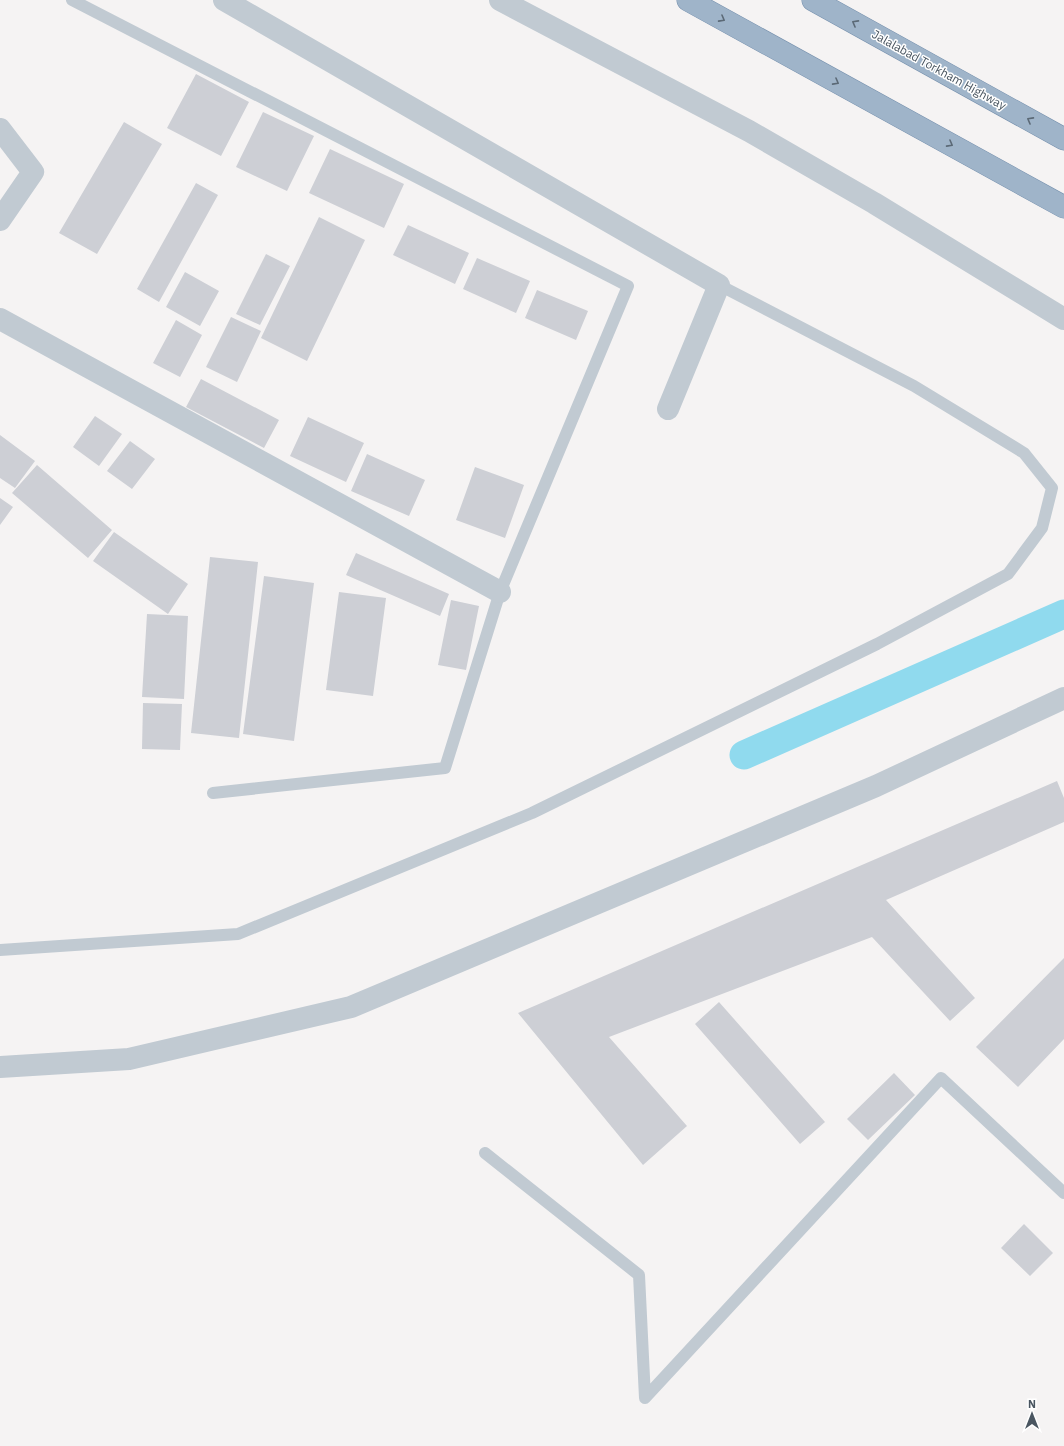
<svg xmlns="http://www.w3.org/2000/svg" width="1064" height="1446" font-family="'IBM Plex Sans',sans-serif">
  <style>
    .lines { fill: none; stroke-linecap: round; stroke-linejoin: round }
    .canal { stroke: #90daee; stroke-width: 29 }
    .building { fill: #cdcfd5 }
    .trunk-casing { stroke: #7690ad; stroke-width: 23 }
    .service { stroke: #c1cad2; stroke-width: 12 }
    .minor { stroke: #c1cad2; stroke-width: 22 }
    .trunk { stroke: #9fb4c9; stroke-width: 22 }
    .oneway { stroke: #5b6976 }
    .labels { text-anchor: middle; stroke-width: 3; stroke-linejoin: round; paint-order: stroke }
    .street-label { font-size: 12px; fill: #4a5661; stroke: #fff }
  </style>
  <rect width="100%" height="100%" fill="#f5f3f3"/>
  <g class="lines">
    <!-- canal -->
    <path class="canal" d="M744 755 1064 614"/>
  </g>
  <!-- building -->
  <path class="building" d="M196 74 249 102 221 156 167 128Z
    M263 112 314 136 287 191 236 167Z
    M124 122 162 144 97 254 59 233Z
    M330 149 404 184 384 228 309 193Z
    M196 183 218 195 159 302 137 289Z
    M319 217 365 240 307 361 261 338Z
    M408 225 469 253 455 284 393 255Z
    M266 254 290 266 260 325 236 314Z
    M477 258 530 281 516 313 463 289Z
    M185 272 219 291 200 326 166 307Z
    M537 290 588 311 576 340 525 318Z
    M231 317 261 331 237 382 206 367Z
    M176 320 202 335 180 377 153 363Z
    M201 379 279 420 264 448 186 407Z
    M95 416 122 434 99 466 73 447Z
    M308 417 364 443 346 482 290 456Z
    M0 435 35 461 15 488 0 478Z
    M130 441 155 459 132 489 107 471Z
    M367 454 425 480 409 516 351 491Z
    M37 465 112 530 88 558 12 493Z
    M475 467 524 485 505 538 456 520Z
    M0 498 13 507 0 525Z
    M114 532 188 584 168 614 93 561Z
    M356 553 449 594 440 616 346 575Z
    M210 557 258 562 239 738 191 733Z
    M264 576 314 583 294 741 243 734Z
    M339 592 386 598 373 696 326 690Z
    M451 600 479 606 466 670 438 665Z
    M147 614 188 616 184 699 142 697Z
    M143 703 182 704 180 750 142 749Z
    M1057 781 1064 798V822L886 900 975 998 950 1021 872 937 609 1037 687 1126 643 1165 518 1013Z
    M1064 958V1039L1018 1087 976 1047Z
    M719 1002 825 1122 800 1144 695 1024Z
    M894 1073 915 1095 868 1140 847 1119Z
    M1024 1224 1053 1253 1030 1276 1001 1248Z"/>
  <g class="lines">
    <defs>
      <path id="trunk" d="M688 0 1064 207
        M813 0 1064 139"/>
    </defs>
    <!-- trunk casing -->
    <use href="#trunk" class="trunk-casing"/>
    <!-- service -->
    <path class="service" d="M72 0 628 286 500 592 445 768 213 793
      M0 950 238 934 532 813 877 644 1008 574 1042 528 1052 488 1024 453 914 386 719 285
      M485 1153 639 1275 645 1398 941 1078 1064 1193"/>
    <!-- minor -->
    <path class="minor" d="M224 0 719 285 668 409
      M500 0 749 131 874 203 1064 319
      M0 129 33 172 0 220
      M0 319 500 592
      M0 1067 129 1059 351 1007 876 786 1064 698"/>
    <!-- trunk -->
    <use href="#trunk" class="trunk"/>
  </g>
  <!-- one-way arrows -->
  <defs><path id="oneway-chevron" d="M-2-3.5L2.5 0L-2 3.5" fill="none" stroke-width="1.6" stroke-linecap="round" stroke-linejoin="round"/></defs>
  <g class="oneway">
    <use href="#oneway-chevron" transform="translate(722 19) rotate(29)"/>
    <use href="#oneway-chevron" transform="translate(855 23) rotate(-151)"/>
    <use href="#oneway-chevron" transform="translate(836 82) rotate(29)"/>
    <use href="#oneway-chevron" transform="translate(1030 120) rotate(-151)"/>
    <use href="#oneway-chevron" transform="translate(950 144) rotate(29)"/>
  </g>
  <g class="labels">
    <!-- street labels -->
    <g class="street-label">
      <text transform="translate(939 70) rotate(29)" y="4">Jalalabad Torkham Highway</text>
    </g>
  </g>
  <!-- north arrow -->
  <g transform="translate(1032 1414)" stroke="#ffffff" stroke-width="3" paint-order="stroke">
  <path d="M0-3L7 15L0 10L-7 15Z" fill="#4a5661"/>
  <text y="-6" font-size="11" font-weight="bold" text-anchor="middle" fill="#4a5661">N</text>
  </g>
</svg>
